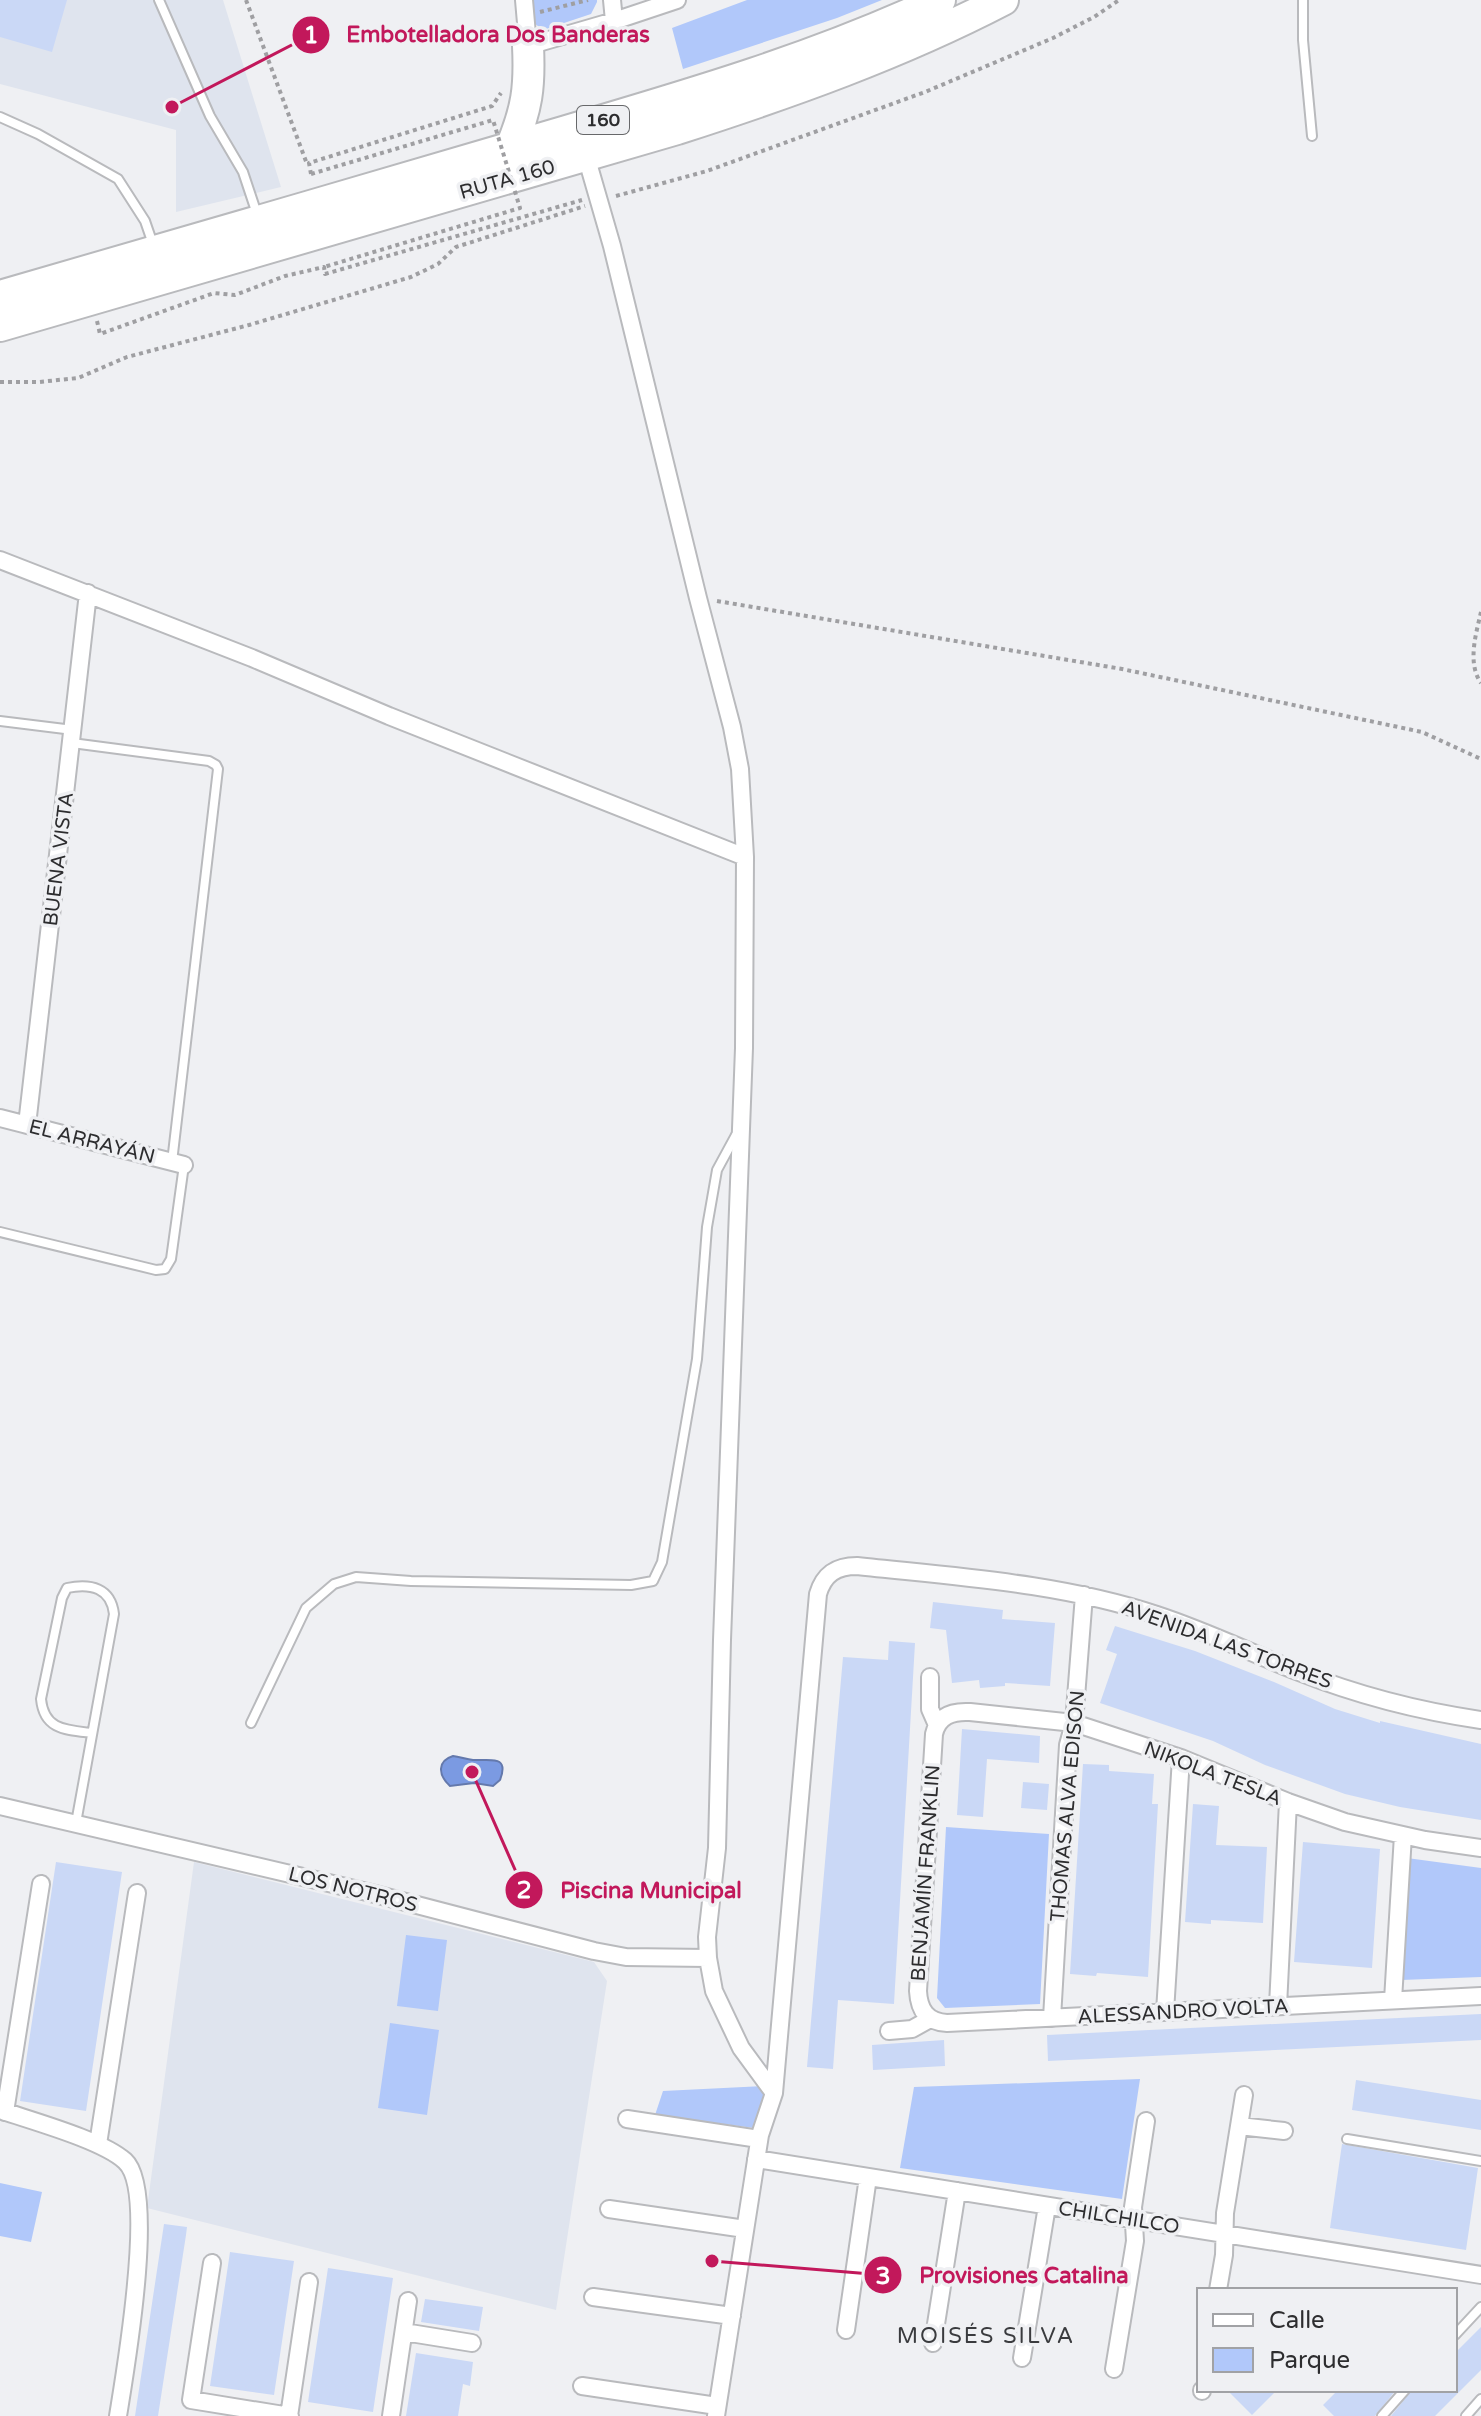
<svg xmlns="http://www.w3.org/2000/svg" width="1481" height="2416" font-family="'Varela Round',sans-serif">
  <style>
    .built { fill: #dfe4ee }
    .green { fill: #b1c8fa }
    .water { fill: #7b9ae2; stroke: #6479ac; stroke-width: 2 }
    .building { fill: #cad8f6 }
    .lines { fill: none; stroke-linecap: round; stroke-linejoin: round }
    .lane-casing { stroke: #b9babd; stroke-width: 12 }
    .street-casing { stroke: #b9babd; stroke-width: 20 }
    .highway-casing { stroke: #b9babd; stroke-width: 34 }
    .path { stroke: #9f9fa2; stroke-width: 4; stroke-dasharray: 4 4; stroke-linecap: butt }
    .lane { stroke: #fff; stroke-width: 8 }
    .street { stroke: #fff; stroke-width: 16 }
    .highway { stroke: #fff; stroke-width: 30 }
    .path-bridge { stroke: #9f9fa2; stroke-width: 4; stroke-dasharray: 4 4; stroke-linecap: butt }
    .labels { text-anchor: middle; stroke-width: 7; stroke-linejoin: round; paint-order: stroke }
    .shield { fill: #eff0f3; stroke: #67686a; stroke-width: 2 }
    .shield-label { font-size: 18px; font-weight: bold; fill: #2d2d2f }
    .street-label { font-size: 20px; fill: #2d2d2f; stroke: #eff0f3 }
    .neighbourhood-label { font-size: 22px; letter-spacing: 2px; fill: #3a3b3e; stroke: #eff0f3 }
    .leader { fill: none; stroke: #c2185b; stroke-width: 3 }
    .callout-dot { fill: #c2185b; stroke: #eff0f3; stroke-width: 3 }
    .mark-label { font-size: 24px; text-anchor: middle; font-weight: bold; fill: #fff }
    .callout-label { font-size: 22px; text-anchor: middle; font-weight: bold; fill: #c2185b; stroke: #eff0f3; stroke-width: 7; stroke-linejoin: round; paint-order: stroke }
  </style>
  <rect width="100%" height="100%" fill="#eff0f3"/>
  <!-- built -->
  <path class="built" d="M0 0H223L281 187 176 212V130L0 84Z
    M194 1862 594 1962 607 1981 556 2310 147 2208Z"/>
  <!-- green -->
  <path class="green" d="M532 0H597V2L591 14 543 30 534 23Z
    M747 0H882L837 18 683 69 672 28Z
    M946 1827 1049 1834 1040 2004 945 2008 937 1998Z
    M1407 1858 1481 1868V1977L1401 1980Z
    M406 1935 447 1940 438 2011 397 2006Z
    M390 2023 439 2030 427 2115 378 2108Z
    M1140 2079 1122 2199 900 2168 914 2087Z
    M766 2086 754 2128 655 2115 663 2091Z
    M0 2183 42 2192 31 2242 0 2236Z"/>
  <!-- water -->
  <path class="water" d="M453 1756C460 1757 466 1759 473 1760 489 1761 510 1754 500 1780L493 1786 474 1783 450 1786C438 1775 437 1761 453 1756Z"/>
  <!-- building -->
  <path class="building" d="M0 0H67L52 52 0 37Z
    M933 1602 1003 1610 1002 1619 1055 1623 1050 1686 1005 1683V1686L980 1688 979 1680 952 1683 946 1630 930 1628Z
    M1115 1626 1195 1651 1274 1682 1335 1709 1380 1723V1721L1481 1744V1820L1400 1807 1345 1794 1265 1765 1213 1741 1100 1703 1117 1654 1106 1650Z
    M889 1641 915 1643 894 2004 838 2000 833 2069 807 2067 843 1657 888 1660Z
    M962 1729 1040 1736 1039 1763 987 1759 983 1817 957 1815Z
    M1083 1764 1109 1765V1771L1154 1774 1152 1804H1158L1148 1977 1097 1973 1096 1976 1070 1974Z
    M1023 1782 1049 1784 1047 1810 1021 1808Z
    M1193 1804 1219 1806 1216 1845 1267 1847 1263 1923 1211 1920V1924L1185 1922Z
    M1303 1842 1380 1849 1372 1968 1294 1962Z
    M56 1862 122 1872 86 2111 20 2101Z
    M1481 2014V2040L1048 2061 1047 2035Z
    M944 2040 945 2066 873 2070 872 2045Z
    M1356 2080 1481 2100V2130L1352 2110Z
    M1342 2144 1478 2168 1466 2250 1330 2228Z
    M164 2224 187 2227 186 2235 158 2416H135Z
    M230 2252 294 2261 274 2395 210 2386Z
    M328 2268 393 2278 373 2412 308 2402Z
    M425 2299 483 2307 479 2331 421 2322Z
    M1481 2327V2370L1435 2416H1391L1412 2390H1455V2353Z
    M416 2353 473 2362 470 2386 463 2384 458 2416H406Z
    M1227 2390H1277L1252 2415Z
    M1338 2390H1396L1375 2416H1334L1323 2405Z"/>
  <g class="lines">
    <defs>
      <path id="lane" d="M159 0 210 116 243 172 258 217
        M1303 0V40L1312 136
        M0 117 38 134 118 179 145 221 154 247
        M0 721 73 730
        M72 743 209 761 216 765 218 769 172 1162
        M0 1232 156 1270 165 1269 171 1259 184 1165
        M251 1723 306 1608 334 1584 356 1577 411 1581 631 1585 653 1581 662 1562 697 1359 707 1227 717 1170 736 1135
        M76 1823 114 1614C111 1588 91 1583 67 1588L62 1598 41 1699C44 1730 66 1730 92 1733
        M1347 2139 1481 2161
        M1455 2335 1481 2307
        M1382 2416 1405 2390
        M1466 2416 1481 2399"/>
      <path id="street" d="M524 0 528 46 614 21 677 0
        M612 0 614 21
        M586 156 612 246 698 598 732 727 740 769 745 857 744 1048 722 1640 717 1848 707 1937 708 1958 714 1991 741 2048 774 2093
        M0 560 252 658 389 716 745 857
        M0 1118 184 1165
        M27 1125 88 593
        M930 1677V1709L937 1725
        M0 1806 367 1892 594 1951 626 1957 708 1958
        M1481 1848 1425 1840 1345 1822 1288 1802 1181 1758 1074 1723 970 1712C952 1711 938 1716 934 1734L918 1991C919 2010 927 2022 947 2023L1481 1996
        M1393 2000 1403 1835
        M1278 2006 1288 1802
        M1165 2012 1181 1758
        M1052 2018 1068 1745 1074 1723 1084 1595
        M889 2031 912 2029 930 2019
        M0 2110C32 2121 102 2140 125 2161 157 2190 125 2372 118 2416
        M5 2112 41 1884
        M627 2119 759 2139
        M1239 2126 1284 2131
        M98 2144 137 1893
        M756 2159 1481 2275
        M609 2209 745 2229
        M212 2263 191 2400 290 2416
        M1218 2290 1224 2255 1225 2213 1244 2095
        M593 2297 732 2316
        M846 2330 868 2177
        M404 2332 472 2343
        M933 2343 957 2191
        M1022 2358 1047 2206
        M1114 2369 1135 2241 1133 2207 1146 2121
        M582 2386 717 2406
        M1202 2391V2390
        M289 2416 309 2282
        M391 2416 408 2301
        M716 2416 760 2135 774 2093 818 1594C824 1574 836 1566 857 1566 958 1577 1060 1583 1157 1615 1206 1631 1251 1653 1299 1672 1357 1695 1419 1711 1481 1720"/>
      <path id="highway" d="M511 147C527 109 530 87 528 46
        M0 296C176 245 353 194 529 142 668 101 808 62 940 0
        M0 326 677 129C789 93 899 54 1003 0"/>
    </defs>
    <!-- lane casing -->
    <use href="#lane" class="lane-casing"/>
    <!-- street casing -->
    <use href="#street" class="street-casing"/>
    <!-- highway casing -->
    <use href="#highway" class="highway-casing"/>
    <!-- path -->
    <path class="path" d="M246 0 307 164
      M540 12 588 0
      M311 174 309 163 492 106 501 93
      M616 196 707 171 925 92 1053 38 1094 17 1119 0
      M97 321 100 334 214 293 235 295 285 276 324 267 325 274 582 200
      M0 382H39L78 378 127 357 249 325 411 277 438 264 456 247 585 206
      M717 601 1122 669 1422 732 1481 759
      M1481 612C1476 634 1467 663 1481 683"/>
    <!-- lane -->
    <use href="#lane" class="lane"/>
    <!-- street -->
    <use href="#street" class="street"/>
    <!-- highway -->
    <use href="#highway" class="highway"/>
    <!-- path-bridge -->
    <path class="path-bridge" d="M311 174 493 120 520 208 324 267"/>
  </g>
  <g class="labels">
    <!-- shield labels -->
    <rect class="shield" x="577" y="106" width="52" height="28" rx="6"/>
    <g class="shield-label">
      <text x="603" y="126">160</text>
    </g>
    <!-- street labels -->
    <g class="street-label">
      <text transform="translate(507 179) rotate(-16)" y="7">RUTA 160</text>
      <text transform="translate(58 859) rotate(-83)" y="7">BUENA VISTA</text>
      <text transform="translate(92 1141) rotate(14)" y="7">EL ARRAYÁN</text>
      <text transform="translate(1227 1644) rotate(20)" y="7">AVENIDA LAS TORRES</text>
      <text transform="translate(1213 1773) rotate(21)" y="7">NIKOLA TESLA</text>
      <text transform="translate(1067 1806) rotate(-85)" y="7">THOMAS ALVA EDISON</text>
      <text transform="translate(925 1873) rotate(-86)" y="7">BENJAMÍN FRANKLIN</text>
      <text transform="translate(353 1889) rotate(14)" y="7">LOS NOTROS</text>
      <text transform="translate(1183 2011) rotate(-3)" y="7">ALESSANDRO VOLTA</text>
      <text transform="translate(1119 2217) rotate(9)" y="7">CHILCHILCO</text>
    </g>
    <!-- neighbourhood labels -->
    <g class="neighbourhood-label">
      <text x="986" y="2343">MOISÉS SILVA</text>
    </g>
  </g>
  <!-- callouts -->
  <path class="leader" d="M172 107L311 35M472 1772L524 1890M712 2261L883 2275"/>
  <g class="callout-dot">
    <circle cx="172" cy="107" r="8"/>
    <circle cx="472" cy="1772" r="8"/>
    <circle cx="712" cy="2261" r="8"/>
    <circle cx="311" cy="35" r="20"/>
    <circle cx="524" cy="1890" r="20"/>
    <circle cx="883" cy="2275" r="20"/>
  </g>
  <g class="mark-label">
    <text x="311" y="43">1</text>
    <text x="524" y="1898">2</text>
    <text x="883" y="2284">3</text>
  </g>
  <g class="callout-label">
    <text x="498" y="42">Embotelladora Dos Banderas</text>
    <text x="651" y="1898">Piscina Municipal</text>
    <text x="1024" y="2283">Provisiones Catalina</text>
  </g>
  <!-- legend -->
  <rect x="1197" y="2288" width="260" height="104" fill="#eff0f3" stroke="#a1a2a5" stroke-width="2"/>
  <rect x="1213" y="2314" width="40" height="12" fill="#ffffff" stroke="#a1a2a5" stroke-width="2"/>
  <text x="1269" y="2328" font-size="24" fill="#2d2d2f">Calle</text>
  <rect x="1213" y="2348" width="40" height="24" fill="#b1c8fa" stroke="#a1a2a5" stroke-width="2"/>
  <text x="1269" y="2368" font-size="24" fill="#2d2d2f">Parque</text>
</svg>
